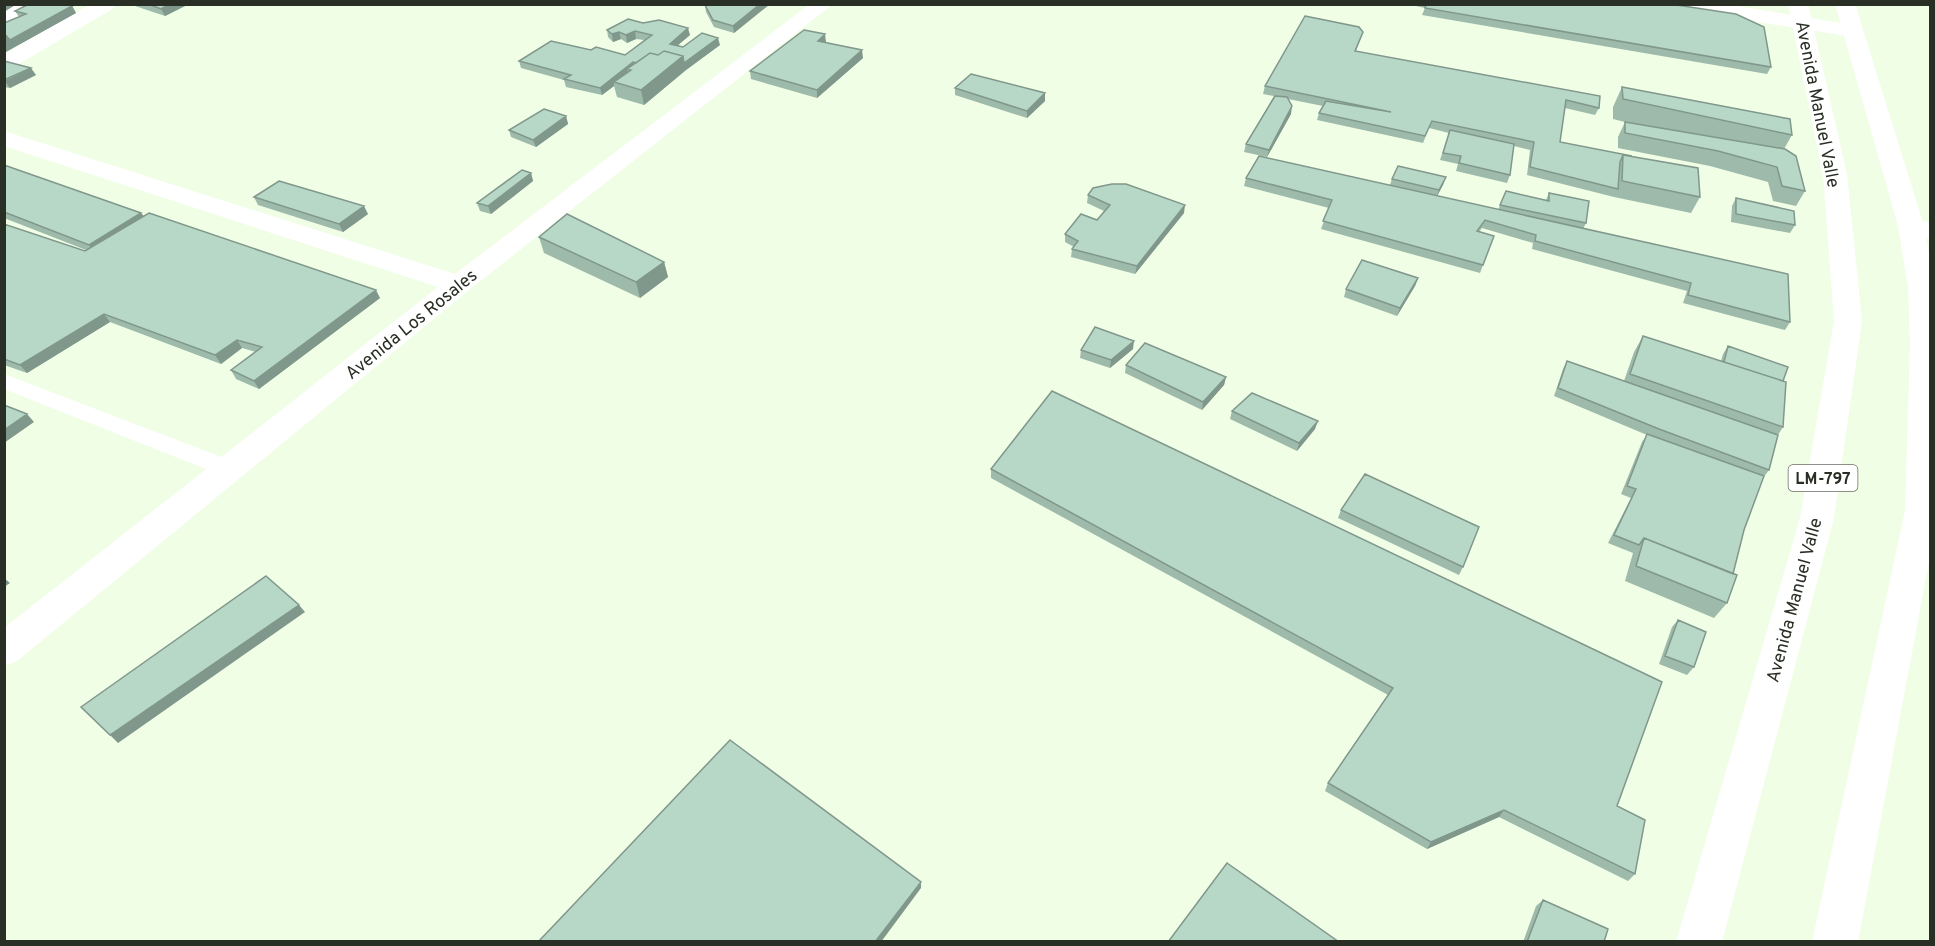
<svg xmlns="http://www.w3.org/2000/svg" width="1935" height="946" font-family="Overpass,sans-serif">
  <style>
    .lines { fill: none; stroke-linecap: round; stroke-linejoin: round }
    .service { fill: #fff; fill-rule: evenodd }
    .minor { fill: #fff; fill-rule: evenodd }
    .primary { fill: #fff; fill-rule: evenodd }
    .wall { fill: #9dbaab }
    .shaded-wall { fill: #80978b }
    .building { fill: #b7d8c7; stroke: #80978b; stroke-width: 1.5 }
    .labels { text-anchor: middle; stroke-width: 6; stroke-linejoin: round; paint-order: stroke }
    .shield { fill: #fff; stroke: #696d66; stroke-width: 1.5 }
    .shield-label { font-size: 16px; font-weight: bold; fill: #292f24 }
    .street-label { font-size: 18px; fill: #292f24; stroke: #fff }
  </style>
  <rect width="100%" height="100%" fill="#f1fee6"/>
  <g class="lines">
    <!-- service -->
    <path class="service" d="M4 374 237 463 240 469 237 475 229 477 221 475 4 389Z"/>
    <!-- minor -->
    <path class="minor" d="M12 4H37L11 22 4 24V9Z
      M91 4H117L114 8 12 68 4 69V54Z
      M810 4H833L469 290 17 661 4 666V628L438 287 4 146V131L455 274Z
      M1673 4H1725L1853 25 1860 27 1863 31 1860 35 1853 37 1683 10 1676 8Z
      M1911 218 1930 223V239L1902 232 1898 226 1902 220Z"/>
    <!-- primary -->
    <path class="primary" d="M1788 4H1808L1847 174 1862 321 1834 518 1722 942H1676L1800 518 1834 321 1823 174Z
      M1835 4H1855L1924 226 1930 259V556L1858 942H1812L1905 511 1910 344 1908 287 1898 226Z"/>
  </g>
  <!-- wall -->
  <path class="wall" d="M29 4H88L87 6 71 5 70 6H72L76 13 4 53V23L19 17 15 11Z
    M129 4H189L165 16Z
    M706 4H770L734 33 714 27 706 12 705 5Z
    M1407 4H1670L1771 67 1767 74 1422 15 1425 8Z
    M607 30 690 35 678 45 683 47 720 45 686 70 644 105 617 97 614 86 602 95 566 87 564 80 521 68 519 61 591 50 625 55 644 40 636 39 627 43 621 39 613 42 608 37Z
    M1363 32 1356 51 1599 108 1595 115 1565 108 1560 142 1632 157 1700 197 1691 213 1614 197 1527 175 1530 150 1514 146 1510 175 1507 183 1456 171 1458 164 1440 160 1449 133 1429 128 1423 143 1317 120 1319 113 1323 106 1288 99 1291 114 1267 157 1244 152 1246 144 1274 96 1263 94 1265 86Z
    M826 42 825 43 863 58 817 98 751 79 750 71Z
    M4 61 36 75 10 88 4 87Z
    M1622 87 1792 135 1784 149 1805 191 1796 206 1773 201 1768 182 1710 166 1618 148V137L1625 122 1629 123 1613 119V107Z
    M955 88 1045 101 1027 118 955 95Z
    M566 116 568 124 536 147 511 137 509 130Z
    M4 165 141 213 144 216 380 298 259 389 236 379 231 370 256 352 242 348 221 364 110 322 27 373 4 365V224L85 251 86 250 4 218Z
    M531 173 533 181 491 214 480 211 477 203Z
    M1446 177 1443 185 1437 196 1498 210 1506 191 1546 200 1549 193 1586 223 1583 229 1790 322 1785 330 1683 303 1687 291 1532 249 1533 243 1482 228 1479 232 1494 236 1480 273 1321 229 1329 208 1244 186 1246 178 1390 185 1392 179Z
    M1088 195 1184 213 1135 274 1071 257 1072 249 1074 247 1065 242V234L1097 220 1104 211 1087 203Z
    M254 197 368 214 343 232 258 205Z
    M1736 198 1795 225 1790 233 1731 222 1732 206Z
    M539 237 664 262 668 277 640 298 544 253Z
    M1418 278 1415 286 1397 316 1344 297 1346 289Z
    M1643 336 1721 361 1723 354 1728 346 1783 381V427L1778 435 1769 470 1763 478 1744 530 1733 574 1727 603 1714 618 1625 581 1633 553 1608 543 1631 498 1621 494 1642 442 1647 435 1554 396 1563 369 1567 361 1624 381 1634 352Z
    M1133 349 1110 368 1080 358 1081 350Z
    M1126 365 1226 377 1224 385 1202 410 1125 373Z
    M1232 411 1315 429 1297 451 1230 419Z
    M991 469 1617 806 1635 874 1628 881 1499 817 1427 849 1325 791 1328 783 1388 695 991 478Z
    M1341 510 1463 567 1459 575 1338 518Z
    M1678 620 1694 667 1687 675 1659 664 1672 627Z
    M1543 900 1604 942H1523L1536 906Z"/>
  <!-- shaded-wall -->
  <path class="shaded-wall" d="M4 4H17L4 12Z
    M58 4H71L64 10 72 6 76 13 4 53V34Z
    M170 4H189L165 16 161 9Z
    M760 4H770L734 33 733 26Z
    M688 28 690 35 671 51 670 44Z
    M635 31 636 39 627 43 626 35Z
    M619 32 621 39 613 42 612 34Z
    M825 34 826 42 818 49V41Z
    M718 38 720 45 686 70 644 105 641 90 683 56Z
    M862 50 863 58 817 98V90Z
    M633 62 635 70H631L627 69 629 75 614 82V86L602 95 600 88Z
    M31 68 36 75 10 88 5 81Z
    M1045 93V101L1027 118V111Z
    M1292 106 1291 114 1267 157 1269 150Z
    M566 116 568 124 536 147 533 140Z
    M531 173 533 181 491 214 488 206Z
    M1446 177 1443 185 1436 198 1439 190Z
    M1185 205 1184 213 1135 274 1137 266Z
    M364 206 368 214 343 232 339 224Z
    M141 213 147 221 95 253 89 245Z
    M664 262 668 277 640 298 636 282Z
    M1418 278 1415 286 1397 316 1400 308Z
    M376 290 380 298 259 389 254 381Z
    M104 314 110 322 27 373 20 365Z
    M237 340 242 348 221 364 215 355Z
    M1134 341 1133 349 1110 368 1111 360Z
    M1226 377 1224 385 1202 410 1203 402Z
    M27 414 34 422 4 443V430Z
    M1318 421 1315 429 1297 451 1299 443Z
    M4 578 10 583 4 587Z
    M299 605 305 612 118 743 110 735Z
    M1504 810 1499 817 1427 849 1431 842Z
    M921 882V888L881 942H875Z"/>
  <!-- building -->
  <path class="building" d="M29 4H61L72 6 10 40 4 33V23L26 14 15 11Z
    M148 4H170L161 9Z
    M706 4H760L733 26 713 20 705 5Z
    M1426 4H1670L1736 14 1764 27 1771 67 1425 8Z
    M1305 16 1359 27 1363 32 1355 51 1600 96 1599 108 1566 100 1560 142 1632 156 1623 155 1620 162 1618 189 1530 167 1534 142 1432 121 1425 136 1319 113 1326 101 1391 112 1265 86Z
    M628 19 643 23 659 20 688 28 670 44 683 47 702 33 718 38 684 63 683 56 664 51 658 55 650 53 636 63 633 62 600 88 564 79 571 75 519 61 551 41 591 50 596 47 625 55 652 35 635 31 626 35 619 32 612 34 607 30Z
    M804 30 825 34 818 41 862 50 817 90 750 71Z
    M664 51 683 56 641 90 614 82 631 70 627 69 650 53 658 55Z
    M4 61 31 68 4 80Z
    M971 74 1045 93 1027 111 955 88Z
    M1622 87 1790 119 1792 135 1623 99Z
    M1275 96 1287 97 1292 106 1269 150 1246 144Z
    M544 109 566 116 533 140 509 130Z
    M1625 122 1785 149 1796 156 1805 191 1782 186 1777 167 1718 151 1625 133Z
    M1450 130 1514 144 1510 175 1459 163 1461 156 1443 153Z
    M1623 155 1698 168 1700 197 1622 181Z
    M1259 156 1788 274 1790 322 1688 295 1691 283 1535 241 1536 235 1485 220 1477 231 1494 236 1483 265 1323 221 1332 200 1246 178Z
    M4 165 141 213 89 245 4 212Z
    M1398 166 1446 177 1439 190 1392 179Z
    M522 170 531 173 488 206 477 203Z
    M279 181 364 206 339 224 254 197Z
    M1112 184H1126L1185 205 1137 266 1072 249 1078 241 1065 234 1081 214 1097 220 1110 205 1088 195 1093 188Z
    M1506 191 1549 201V193L1589 201 1586 223 1500 205Z
    M1736 198 1794 211 1795 225 1736 214Z
    M149 213 376 290 254 381 231 370 262 347 237 340 215 355 104 314 20 365 4 359V224L85 251Z
    M567 214 664 262 636 282 539 237Z
    M1362 260 1418 278 1400 308 1346 289Z
    M1095 327 1134 341 1111 360 1081 350Z
    M1643 336 1786 382 1783 427 1630 374Z
    M1145 343 1226 377 1203 402 1126 365Z
    M1728 346 1788 367 1783 381 1724 362Z
    M1567 361 1778 435 1769 470 1659 429 1558 388Z
    M1052 391 1662 682 1617 806 1645 820 1635 874 1504 810 1431 842 1328 783 1393 688 991 469Z
    M1252 393 1318 421 1299 443 1232 411Z
    M4 405 27 414 4 430Z
    M1647 434 1764 476 1744 530 1733 574 1644 538 1639 545 1614 535 1636 489 1627 486Z
    M1365 474 1479 527 1463 567 1341 510Z
    M1644 538 1737 575 1727 603 1636 566Z
    M266 576 299 605 110 735 81 707Z
    M1678 620 1706 632 1694 667 1665 656Z
    M730 740 921 882 875 942H538Z
    M1227 863 1339 942H1168Z
    M1543 900 1608 929 1604 942H1527Z"/>
  <g class="labels">
    <!-- shield labels -->
    <rect class="shield" x="1788.5" y="465" width="69" height="26" rx="4.5"/>
    <g class="shield-label">
      <text x="1823" y="484">LM-797</text>
    </g>
    <!-- street labels -->
    <g class="street-label">
      <text transform="translate(1818 104) rotate(79)" y="6">Avenida Manuel Valle</text>
      <text transform="translate(411 324) rotate(-39)" y="6">Avenida Los Rosales</text>
      <text transform="translate(1794 600) rotate(-75)" y="6">Avenida Manuel Valle</text>
    </g>
  </g>
  <!-- border -->
  <rect width="1935" height="946" fill="none" stroke="#292f24" stroke-width="12"/>
</svg>
